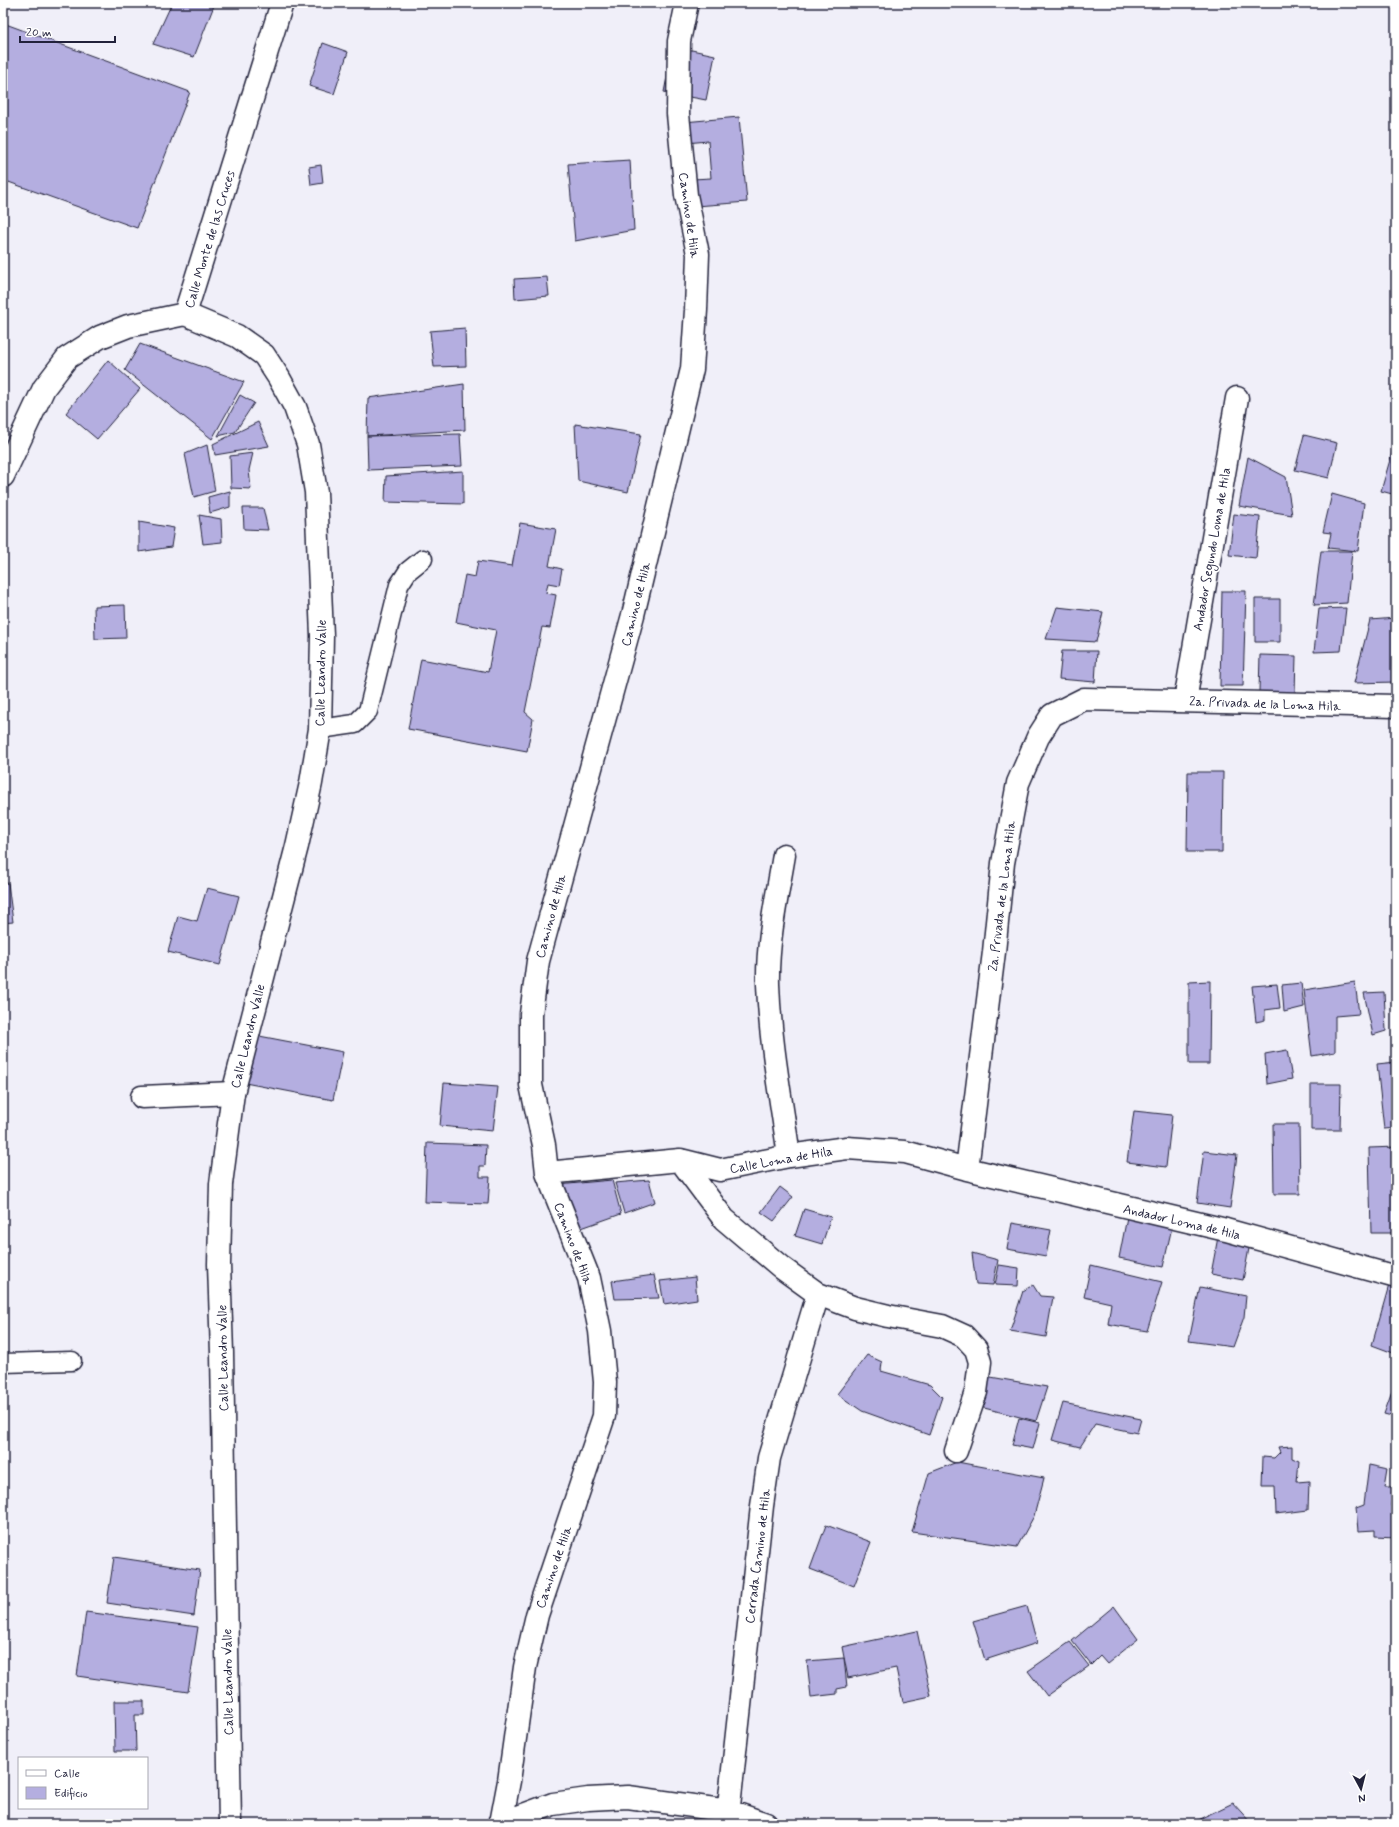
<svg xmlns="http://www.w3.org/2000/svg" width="1399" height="1827" font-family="Mynerve,sans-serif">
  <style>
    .building { fill: #b4aee0; stroke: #22223b }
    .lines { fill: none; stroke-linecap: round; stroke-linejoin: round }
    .service-casing { stroke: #22223b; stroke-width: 21 }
    .minor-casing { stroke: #22223b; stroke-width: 25 }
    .tertiary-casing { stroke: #22223b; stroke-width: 25 }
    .service { stroke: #fff; stroke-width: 18 }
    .minor { stroke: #fff; stroke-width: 22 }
    .tertiary { stroke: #fff; stroke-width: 22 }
    .labels { text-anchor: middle; stroke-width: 3.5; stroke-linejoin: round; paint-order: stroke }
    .street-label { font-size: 13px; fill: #22223b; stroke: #fff }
  </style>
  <rect width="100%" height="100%" fill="#f0eff9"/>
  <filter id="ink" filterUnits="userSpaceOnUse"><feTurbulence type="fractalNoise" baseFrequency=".025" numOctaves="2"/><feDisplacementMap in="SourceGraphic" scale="8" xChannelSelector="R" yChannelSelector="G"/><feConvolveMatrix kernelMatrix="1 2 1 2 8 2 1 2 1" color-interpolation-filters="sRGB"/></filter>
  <g filter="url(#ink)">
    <!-- building -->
    <path class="building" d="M172 3H215L194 57 153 44Z
      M3 23 190 92 137 228 3 180Z
      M323 43 348 52 334 94 309 86Z
      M673 46 715 55 706 100 664 92Z
      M739 117 747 202 696 206 693 179 711 178 708 141 686 143 684 122Z
      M630 160 634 230 575 241 568 164Z
      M321 165 323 183 311 185 309 167Z
      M547 277 549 296 515 299 514 279Z
      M465 328 466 366 434 367 430 331Z
      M140 344 244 382 212 439 125 370Z
      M108 360 140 389 97 439 66 413Z
      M464 384 465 430 367 436 368 398Z
      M240 395 254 403 235 432 218 436Z
      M258 422 269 446 215 455 213 444Z
      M575 424 641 434 628 492 578 481Z
      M460 434 462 466 368 470 367 436Z
      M1304 435 1337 443 1329 478 1295 470Z
      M1396 439V495L1381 491Z
      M207 445 215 491 194 497 185 454Z
      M253 453 249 470 251 489 231 488 230 456Z
      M1248 457 1286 477 1292 515 1239 506Z
      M463 471V504L385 502 386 476Z
      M230 491V507L210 513 208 497Z
      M1332 494 1364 503 1358 551 1328 548 1331 533 1323 532Z
      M243 508H263L268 530 244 529Z
      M1234 514 1260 517 1256 558 1229 555Z
      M199 515 221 519 222 542 203 544Z
      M139 522 174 528 171 547 139 552Z
      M520 523 556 529 549 566 562 569 559 585 548 583 546 593 556 595 550 628 542 627 525 712 533 719 527 751 408 729 421 659 488 672 496 630 456 622 465 575 475 577 478 561 512 566Z
      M1321 551H1352L1347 603 1314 605Z
      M1222 591H1246L1243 686H1220Z
      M1255 599H1280V642H1255Z
      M125 605 126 638 95 639 94 606Z
      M1057 607 1103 612 1096 642 1046 639Z
      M1346 608 1341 651 1314 652 1319 609Z
      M1396 618V682L1354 683 1370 620Z
      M1062 651H1097L1095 682 1059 679Z
      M1260 655 1296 656 1295 693 1259 692Z
      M1188 772H1223L1222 852H1187Z
      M8 883 13 922 3 923V884Z
      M207 888 239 896 220 965 168 952 178 916 197 921Z
      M1210 981 1209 1064H1189V982Z
      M1355 982 1359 1014 1335 1016V1052L1312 1056 1304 990Z
      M1301 983 1304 1007 1284 1012 1282 985Z
      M1277 984 1280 1008 1265 1010V1020L1256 1022 1252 986Z
      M1384 992 1386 1031 1373 1035 1364 993Z
      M254 1035 343 1052 333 1100 245 1083Z
      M1287 1050 1292 1079 1267 1084 1265 1054Z
      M1396 1062V1128L1384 1129 1377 1064Z
      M444 1083 498 1087 493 1131 440 1126Z
      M1311 1084H1341L1340 1130H1311Z
      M1134 1111 1172 1115 1166 1167 1127 1162Z
      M1273 1124H1299L1300 1194H1274Z
      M427 1143 486 1145 485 1166H480V1177H490L488 1204 425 1202Z
      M1396 1147V1233H1371L1369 1148Z
      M1204 1151 1237 1155 1230 1208 1197 1203Z
      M612 1180 621 1214 573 1231 558 1185Z
      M649 1180 655 1202 624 1213 615 1183Z
      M780 1187 793 1197 774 1221 761 1212Z
      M804 1209 831 1217 822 1244 795 1236Z
      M1127 1217 1172 1227 1163 1267 1119 1258Z
      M1012 1223 1051 1230 1046 1256 1007 1249Z
      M1218 1237 1250 1243 1243 1280 1211 1274Z
      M972 1253 998 1260 993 1285 976 1284Z
      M999 1265 1019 1268 1018 1286 995 1285Z
      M1091 1265 1162 1282 1147 1331 1108 1324 1111 1303 1084 1297Z
      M654 1275 659 1298 615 1299 612 1281Z
      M695 1277 697 1299 664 1304 660 1281Z
      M1033 1285 1040 1296 1053 1297 1046 1337 1010 1331 1023 1291Z
      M1389 1285 1396 1287V1354L1372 1345Z
      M1200 1287 1246 1296 1244 1317 1233 1347 1189 1341Z
      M867 1355 882 1362 881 1371 930 1385 942 1397 929 1435 862 1411 837 1394Z
      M985 1376 1047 1387 1036 1421 980 1407Z
      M1396 1381V1417L1384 1414Z
      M1063 1403 1141 1419 1137 1433 1095 1424 1080 1447 1052 1440Z
      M1019 1418 1040 1423 1033 1449 1012 1445Z
      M1292 1446V1458L1299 1461 1297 1482 1309 1481 1308 1510 1276 1514 1275 1486H1262L1263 1457 1274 1458 1280 1452 1278 1447Z
      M957 1462 1044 1478 1034 1516 1017 1547 912 1532 929 1473Z
      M1369 1465 1388 1469 1385 1487H1393L1391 1506 1396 1507V1538L1375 1537V1530L1358 1531 1356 1508 1364 1505Z
      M826 1525 871 1542 854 1586 810 1569Z
      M114 1557 200 1570 194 1616 107 1603Z
      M1027 1606 1037 1643 985 1660 973 1621Z
      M1114 1606 1138 1639 1107 1664 1100 1656 1091 1665 1072 1641Z
      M86 1612 198 1627 188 1692 77 1676Z
      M917 1631 931 1696 903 1702 896 1668 848 1678 842 1647Z
      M1070 1642 1089 1666 1047 1696 1028 1671Z
      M844 1658 847 1687 837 1689V1694L811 1697 807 1661Z
      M114 1701H144V1715H135L136 1751H115Z
      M1233 1803 1252 1824 1191 1823Z"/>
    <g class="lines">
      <defs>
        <path id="service" d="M320 729 355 724 368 711 399 585 408 571 423 559
          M3 1363 72 1361"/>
        <path id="minor" d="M1185 701 1237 398
          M784 855C777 897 767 941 768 984 770 1042 781 1099 789 1156
          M142 1097 233 1093
          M680 1160 724 1219 782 1268 818 1294 855 1308 888 1316 942 1326 964 1336 976 1349 980 1362 976 1392 956 1451
          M967 1169 994 952 1003 863 1018 783 1038 737 1052 715 1084 699 1396 706
          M547 1173 680 1160 720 1170 789 1156 847 1148 905 1152 967 1169 1226 1230 1396 1277
          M501 1823 509 1781 525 1667 537 1615 604 1416 605 1382 600 1331 589 1278 547 1173 544 1145 531 1085V1014L538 961 633 615 692 369 696 310 698 254 686 195 678 114 679 41 687 3
          M499 1824 553 1804 588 1799 628 1797 729 1811 766 1824
          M727 1824 762 1506 769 1458 818 1294"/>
        <path id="tertiary" d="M185 314 237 336 264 355 279 378 295 407 308 444 316 492 322 636 320 729 311 783 297 846 233 1093 221 1184 219 1264 222 1353 230 1824
          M185 314 282 3
          M3 476 44 388 67 358 100 337 128 326 185 314"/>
      </defs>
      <!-- service casing -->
      <use href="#service" class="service-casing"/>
      <!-- minor casing -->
      <use href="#minor" class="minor-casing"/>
      <!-- tertiary casing -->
      <use href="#tertiary" class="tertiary-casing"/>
      <!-- service -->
      <use href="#service" class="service"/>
      <!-- minor -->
      <use href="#minor" class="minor"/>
      <!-- tertiary -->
      <use href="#tertiary" class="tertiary"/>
    </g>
  </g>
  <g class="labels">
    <!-- street labels -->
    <g class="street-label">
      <text transform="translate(690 215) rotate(82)" y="5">Camino de Hila</text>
      <text transform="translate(209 239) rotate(-73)" y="5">Calle Monte de las Cruces</text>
      <text transform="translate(1211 549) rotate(-80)" y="5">Andador Segundo Loma de Hila</text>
      <text transform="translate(635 604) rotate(-76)" y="5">Camino de Hila</text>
      <text transform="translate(320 673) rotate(-89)" y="5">Calle Leandro Valle</text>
      <text transform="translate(1265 703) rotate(2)" y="5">2a. Privada de la Loma Hila</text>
      <text transform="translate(1001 896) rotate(-83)" y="5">2a. Privada de la Loma Hila</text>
      <text transform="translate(550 916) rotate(-75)" y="5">Camino de Hila</text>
      <text transform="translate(247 1036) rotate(-76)" y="5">Calle Leandro Valle</text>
      <text transform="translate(781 1159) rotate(-10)" y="5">Calle Loma de Hila</text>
      <text transform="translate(1182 1221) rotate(13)" y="5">Andador Loma de Hila</text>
      <text transform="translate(574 1243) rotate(69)" y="5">Camino de Hila</text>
      <text transform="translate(222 1358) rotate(-91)" y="5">Calle Leandro Valle</text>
      <text transform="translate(757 1556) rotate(-83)" y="5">Cerrada Camino de Hila</text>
      <text transform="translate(553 1567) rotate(-71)" y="5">Camino de Hila</text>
      <text transform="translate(227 1682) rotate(-91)" y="5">Calle Leandro Valle</text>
    </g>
  </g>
  <!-- margin -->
  <rect width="1399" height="1827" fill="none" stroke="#fff" stroke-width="16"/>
  <rect x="8" y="8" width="1383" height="1811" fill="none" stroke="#22223b" stroke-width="1.5" filter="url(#ink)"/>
  <!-- legend -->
  <rect x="18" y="1757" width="130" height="52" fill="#ffffff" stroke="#a7a7b1"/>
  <rect x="26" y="1770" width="20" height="6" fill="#ffffff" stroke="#a7a7b1"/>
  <text x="54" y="1777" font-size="12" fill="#22223b">Calle</text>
  <rect x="26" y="1787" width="20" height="12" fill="#b4aee0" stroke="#a7a7b1"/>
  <text x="54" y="1797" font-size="12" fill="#22223b">Edificio</text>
  <!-- north arrow -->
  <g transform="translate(1361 1789) rotate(173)" stroke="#ffffff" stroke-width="3" paint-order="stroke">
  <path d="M0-3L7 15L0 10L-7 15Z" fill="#22223b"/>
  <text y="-6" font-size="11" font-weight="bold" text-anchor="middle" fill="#22223b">N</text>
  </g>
  <!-- scale -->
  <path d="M20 36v6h95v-6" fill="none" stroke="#22223b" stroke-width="2"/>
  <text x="26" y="36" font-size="12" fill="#22223b" stroke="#ffffff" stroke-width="3" paint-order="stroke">20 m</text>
</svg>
